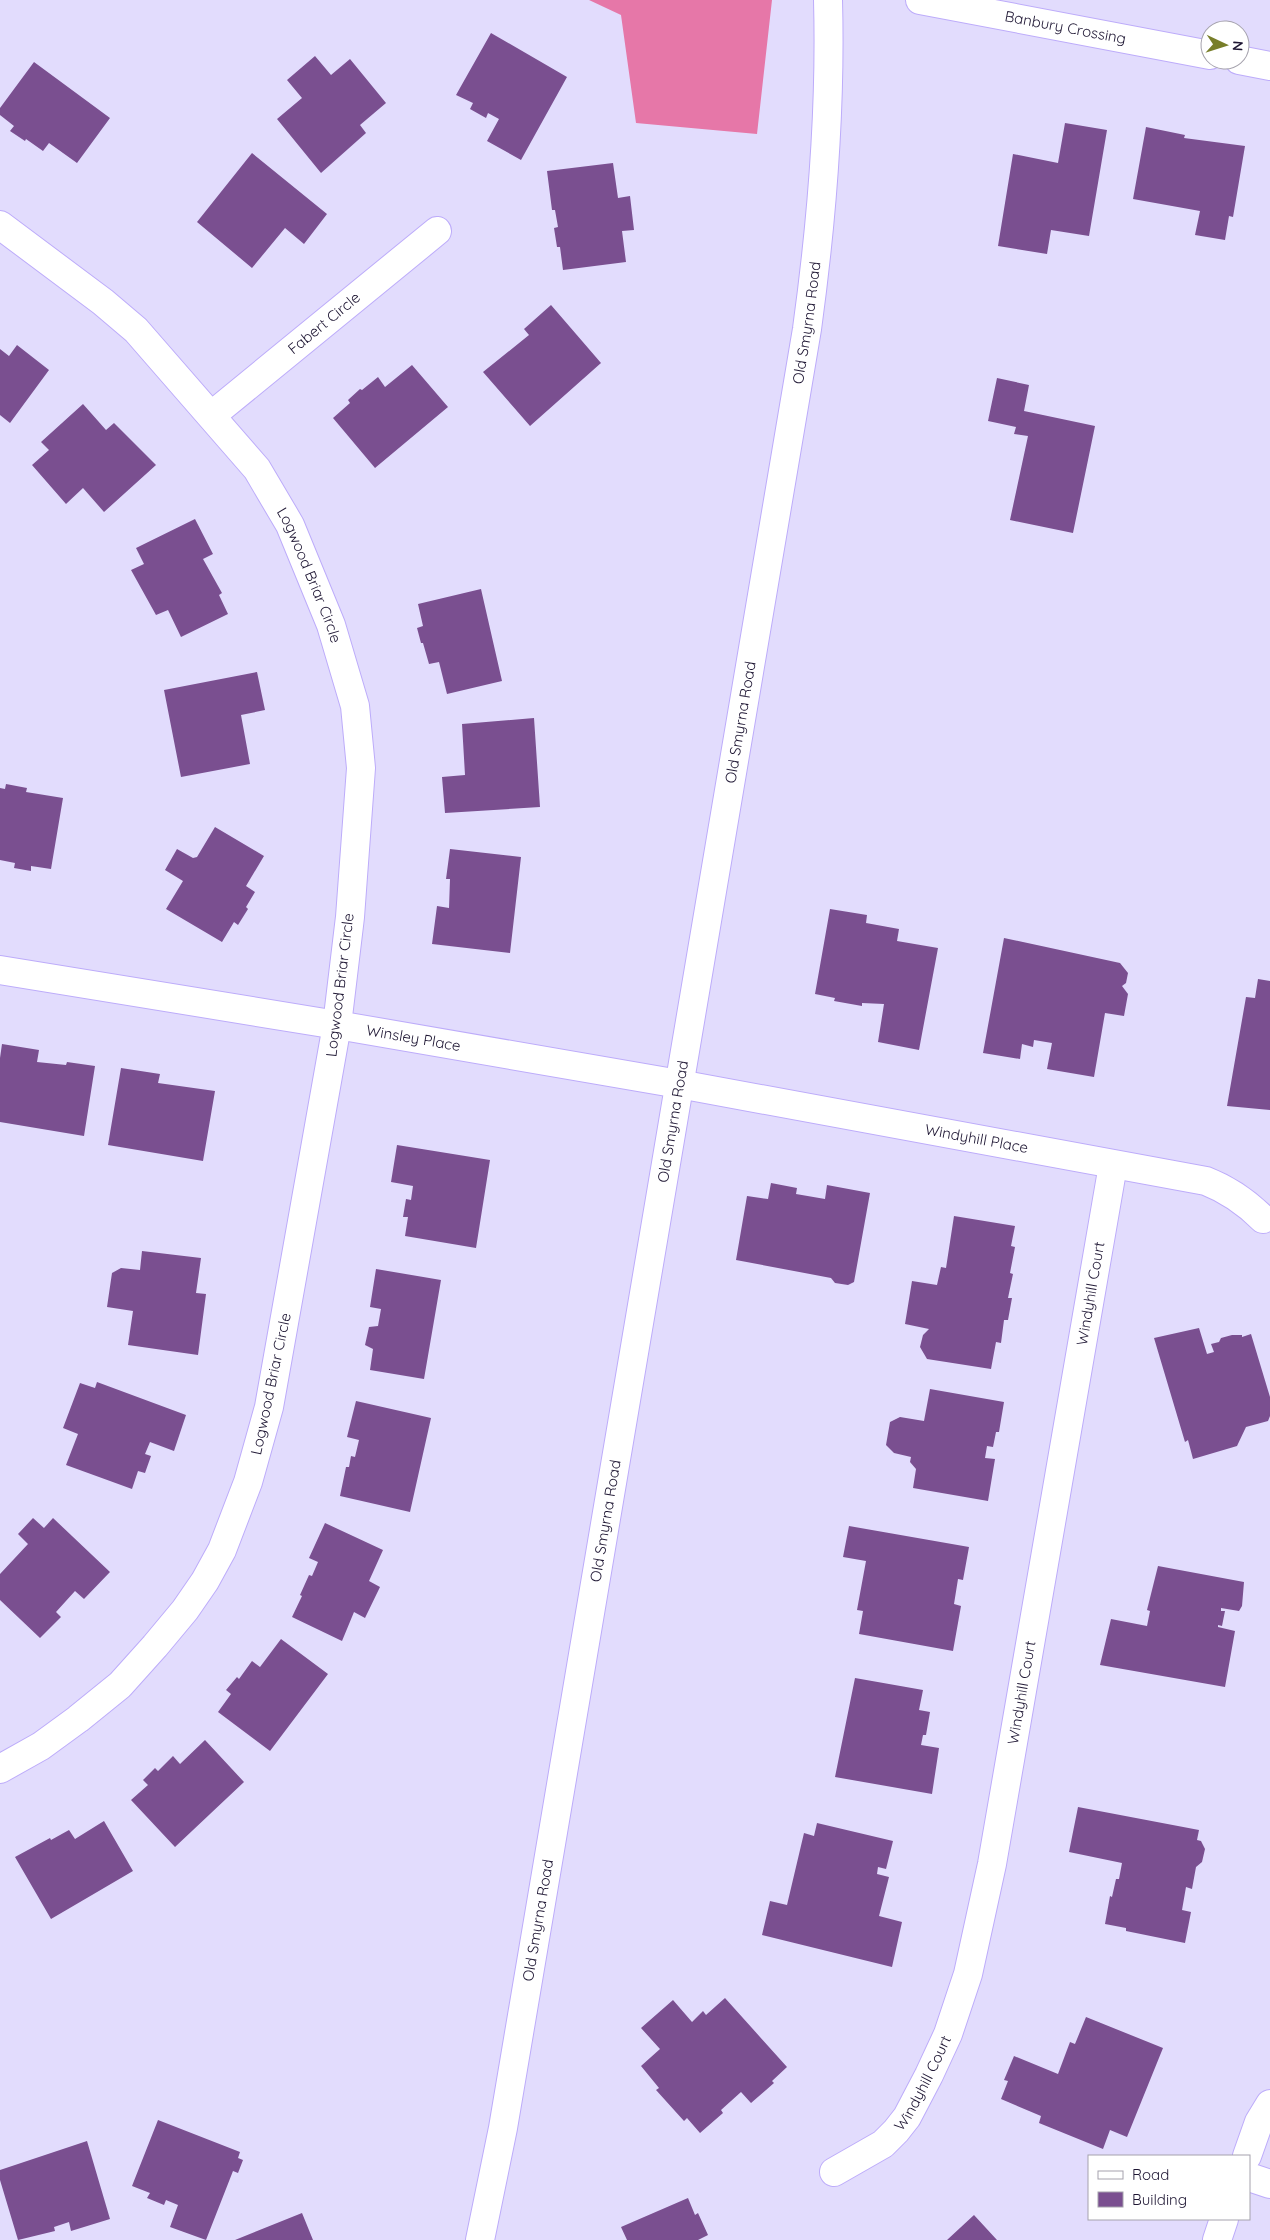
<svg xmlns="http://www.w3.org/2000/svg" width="1270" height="2240" font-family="Quicksand,sans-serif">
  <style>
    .forest { fill: #e677a8 }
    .building { fill: #7a4f90 }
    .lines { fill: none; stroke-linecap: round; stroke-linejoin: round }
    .minor-casing { stroke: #bdacfa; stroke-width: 30 }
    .minor { stroke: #fff; stroke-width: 28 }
    .labels { text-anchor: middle; stroke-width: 5; stroke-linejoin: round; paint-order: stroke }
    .street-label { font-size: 15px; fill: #1e1633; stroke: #fff }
  </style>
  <rect width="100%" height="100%" fill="#e2dcfd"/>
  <!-- forest -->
  <path class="forest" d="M589 0H772L757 134 636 123 621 15Z"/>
  <!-- building -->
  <path class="building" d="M491 33 567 77 521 160 487 141 499 119 488 113 486 118 470 109 473 103 456 95Z
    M315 56 331 75 350 59 386 103 360 125 366 133 321 173 277 119 302 98 287 80Z
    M34 62 110 118 77 163 49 143 43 151 26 139 25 141 10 131 14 126 0 115V108Z
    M1065 123 1107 130 1089 236 1051 230 1047 254 998 246 1013 154 1058 163Z
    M1146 127 1185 135 1184 138 1245 146 1233 217 1229 216 1225 240 1195 235 1200 211 1133 199Z
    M252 153 327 214 304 244 285 228 252 268 197 222Z
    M613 163 618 198 630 196 634 230 622 231 626 262 563 270 560 247H557L554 228 558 227 555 210H552L547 171Z
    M551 305 601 363 530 426 483 372 529 335 524 329Z
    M17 345 49 370 10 423 0 415V349L9 356Z
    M412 365 448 407 375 468 333 418 350 403 348 400 360 389 362 390 378 377 385 387Z
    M997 378 1029 385 1024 411 1095 426 1073 533 1010 520 1028 436 1014 434 1016 427 988 421Z
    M83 404 106 430 114 423 156 465 104 512 83 488 66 504 32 465 49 450 41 442Z
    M195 519 213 554 203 559 222 593 219 595 228 614 181 637 168 610 156 615 131 570 144 564 136 548Z
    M481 589 502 681 447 694 439 662 429 664 423 643H421L417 628 423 626 418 604Z
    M257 672 265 710 241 715 250 764 181 777 164 690Z
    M534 718 540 807 445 813 442 777 465 775 462 724Z
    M6 784 27 788 26 792 63 798 51 869 31 866V871L14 868 15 863 0 860V788L5 789Z
    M215 827 264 856 246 886 255 892 246 907 248 909 238 925 234 922 222 942 166 909 183 881 165 870 177 849 193 858 197 857Z
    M450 849 521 857 510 953 432 944 437 906 449 908 450 879H446Z
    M830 909 867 915 866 923 899 929 897 941 938 948 919 1050 878 1042 884 1004 862 1003V1006L834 1001 835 998 815 994Z
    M1004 938 1120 963 1128 973 1126 983 1122 986 1128 994 1124 1016 1105 1013 1094 1077 1047 1069 1052 1043 1034 1040 1033 1047 1022 1044 1020 1059 983 1053Z
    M1258 979 1270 981V1110L1227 1106 1246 997 1255 998Z
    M2 1044 39 1050 37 1062 66 1065 67 1062 95 1066 84 1136 0 1122V1058Z
    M121 1068 160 1074 158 1083 215 1091 203 1161 108 1145Z
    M397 1145 490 1160 476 1248 405 1236 408 1217H403L406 1199 411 1200 413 1186 391 1182Z
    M771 1183 797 1188 796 1194 825 1199 827 1185 870 1193 854 1282 848 1285 835 1283 831 1278 736 1260 747 1196 768 1199Z
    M954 1216 1015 1226 1011 1246 1015 1247 1010 1273 1013 1274 1008 1298H1012L1008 1320H1004L1001 1343 996 1342 991 1369 927 1359 920 1347 923 1335 929 1329 905 1324 912 1281 937 1285 941 1267 946 1268Z
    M142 1251 201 1258 196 1293 206 1294 198 1355 128 1345 133 1311 107 1307 112 1273 121 1268 140 1270Z
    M376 1269 441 1280 424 1379 370 1370 373 1349 365 1345 369 1327 378 1326 381 1309 370 1307Z
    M1199 1328 1207 1354 1214 1352 1211 1344 1219 1342 1221 1338 1232 1335H1242V1337L1251 1334 1270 1397V1416L1268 1421 1246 1427 1237 1446 1193 1459 1188 1440 1185 1442 1154 1338Z
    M97 1382 186 1415 174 1451 150 1442 145 1454 151 1456 145 1473 138 1471 132 1489 66 1465 78 1434 63 1428 80 1383 95 1388Z
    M930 1389 1004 1402 999 1432H996L993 1447 987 1446 985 1458 995 1459 988 1501 913 1488 916 1469 910 1462 911 1457 894 1453 886 1445 890 1422 900 1417 924 1421Z
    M356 1401 431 1418 410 1512 340 1496 346 1467H349L351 1456 355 1457 359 1440 347 1437Z
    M33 1518 44 1528 53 1518 110 1572 84 1599 75 1591 56 1612 61 1617 40 1638 0 1600V1574L28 1544 18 1534Z
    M325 1523 383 1550 369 1581 380 1587 365 1618 354 1612 342 1641 292 1617 302 1596 300 1595 309 1575 312 1576 318 1562 309 1558Z
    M849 1526 969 1547 963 1580 958 1579 954 1604 961 1606 953 1651 859 1634 863 1611 857 1610 866 1561 843 1557Z
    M1158 1566 1244 1582 1242 1606 1239 1611 1221 1608V1611H1225L1222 1626 1218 1625V1627L1235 1631 1225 1687 1100 1665 1111 1619 1147 1626 1150 1611 1147 1610Z
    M281 1639 328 1674 270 1751 218 1712 231 1694 226 1690 237 1677 239 1679 252 1661 260 1667Z
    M855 1678 923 1690 919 1710 930 1712 926 1735H923L921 1745 939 1748 932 1794 835 1777Z
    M205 1740 244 1782 175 1847 131 1800 148 1785 143 1780 155 1768 158 1771 173 1756 180 1764Z
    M1078 1807 1199 1830 1197 1840 1201 1841 1205 1849 1202 1862 1196 1867 1192 1889 1186 1887 1182 1910 1191 1912 1185 1943 1126 1931V1928L1105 1924 1110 1896 1112 1897 1116 1879H1119L1122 1863 1069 1852Z
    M104 1821 133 1871 51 1919 15 1857 50 1838 51 1840 69 1830 75 1839Z
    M817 1823 893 1841 886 1869 878 1867 877 1874 889 1877 879 1916 902 1922 892 1967 762 1935 770 1901 787 1905 804 1833 814 1836Z
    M725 1998 787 2067 772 2081 774 2083 751 2103 741 2092 721 2110 723 2113 700 2133 687 2118 684 2121 656 2090 659 2088 641 2066 660 2049 641 2028 673 2000 692 2022 703 2011 706 2015Z
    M1086 2017 1163 2048 1127 2137 1110 2130 1103 2149 1039 2123 1041 2116 1001 2099 1008 2081 1004 2080 1014 2056 1058 2074 1070 2042 1075 2044Z
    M158 2120 240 2152 238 2158 243 2160 238 2173 233 2171 206 2240 170 2227 178 2205 166 2200 164 2205 147 2198 150 2193 132 2186Z
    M87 2141 110 2219 71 2231 69 2222 54 2227 55 2231 18 2240 0 2180V2170Z
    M688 2198 695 2215 698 2213 708 2235 698 2240H627L621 2227Z
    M302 2213 313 2240H235Z
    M974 2215 997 2240H947Z"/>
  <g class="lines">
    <defs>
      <g id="minor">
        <path id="s1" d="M920 0 1210 55"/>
        <path d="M1239 60 1270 66"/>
        <path id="s2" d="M0 225 103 302 136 330 257 469 290 525 331 625 355 706 361 768 350 917 337 1025 269 1407 248 1482 222 1550 205 1581 185 1610 155 1646 120 1685 78 1719 41 1746 0 1769"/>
        <path id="s3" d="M212 415 437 231"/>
        <path id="s4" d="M0 970 337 1025 679 1084 1206 1181C1229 1190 1246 1202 1263 1219"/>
        <path d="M1247 2156 1259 2122 1270 2104"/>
        <path id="s5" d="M834 2172 883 2144 896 2131 907 2117 929 2075 948 2034 968 1974 992 1864 1113 1165"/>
        <path d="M1249 2177 1270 2184"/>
        <path id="s6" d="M480 2240 503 2128 807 329C822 220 831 110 828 0"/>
        <path d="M1217 2240 1224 2219"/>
      </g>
    </defs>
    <!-- minor casing -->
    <use href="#minor" class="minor-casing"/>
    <!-- minor -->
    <use href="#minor" class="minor"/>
  </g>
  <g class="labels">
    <!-- street labels -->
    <g class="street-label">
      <text dy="5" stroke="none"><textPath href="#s1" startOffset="148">Banbury Crossing</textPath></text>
      <text dy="5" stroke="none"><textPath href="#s3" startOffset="145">Fabert Circle</textPath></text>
      <text dy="5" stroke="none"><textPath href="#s6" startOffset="1945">Old Smyrna Road</textPath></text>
      <text dy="5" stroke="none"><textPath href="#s2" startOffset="475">Logwood Briar Circle</textPath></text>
      <text dy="5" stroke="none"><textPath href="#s6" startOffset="1540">Old Smyrna Road</textPath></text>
      <text transform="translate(340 985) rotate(-83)" y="5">Logwood Briar Circle</text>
      <text dy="5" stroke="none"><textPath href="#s4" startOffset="419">Winsley Place</textPath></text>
      <text dy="5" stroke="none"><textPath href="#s6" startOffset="1135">Old Smyrna Road</textPath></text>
      <text dy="5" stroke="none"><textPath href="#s4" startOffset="991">Windyhill Place</textPath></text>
      <text dy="5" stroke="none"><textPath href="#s5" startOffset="940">Windyhill Court</textPath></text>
      <text transform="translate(271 1384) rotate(-78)" y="5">Logwood Briar Circle</text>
      <text dy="5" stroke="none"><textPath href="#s6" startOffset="730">Old Smyrna Road</textPath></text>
      <text dy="5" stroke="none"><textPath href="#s5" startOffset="535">Windyhill Court</textPath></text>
      <text dy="5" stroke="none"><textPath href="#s6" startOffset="325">Old Smyrna Road</textPath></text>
      <text dy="5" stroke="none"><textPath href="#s5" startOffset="130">Windyhill Court</textPath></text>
    </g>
  </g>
  <!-- legend -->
  <rect x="1088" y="2155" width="162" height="65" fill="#ffffff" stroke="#a5a2ad"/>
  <rect x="1098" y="2171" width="25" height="8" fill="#ffffff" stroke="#a5a2ad"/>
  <text x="1132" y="2180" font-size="15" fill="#1e1633">Road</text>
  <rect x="1098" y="2192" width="25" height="15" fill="#7a4f90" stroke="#a5a2ad"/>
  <text x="1132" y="2205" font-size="15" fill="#1e1633">Building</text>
  <!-- north arrow -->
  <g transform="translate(1225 45) rotate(94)"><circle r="24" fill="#ffffff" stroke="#a5a2ad"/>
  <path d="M0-4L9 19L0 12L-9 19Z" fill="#787e29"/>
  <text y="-8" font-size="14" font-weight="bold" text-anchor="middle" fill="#1e1633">N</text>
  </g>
</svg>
